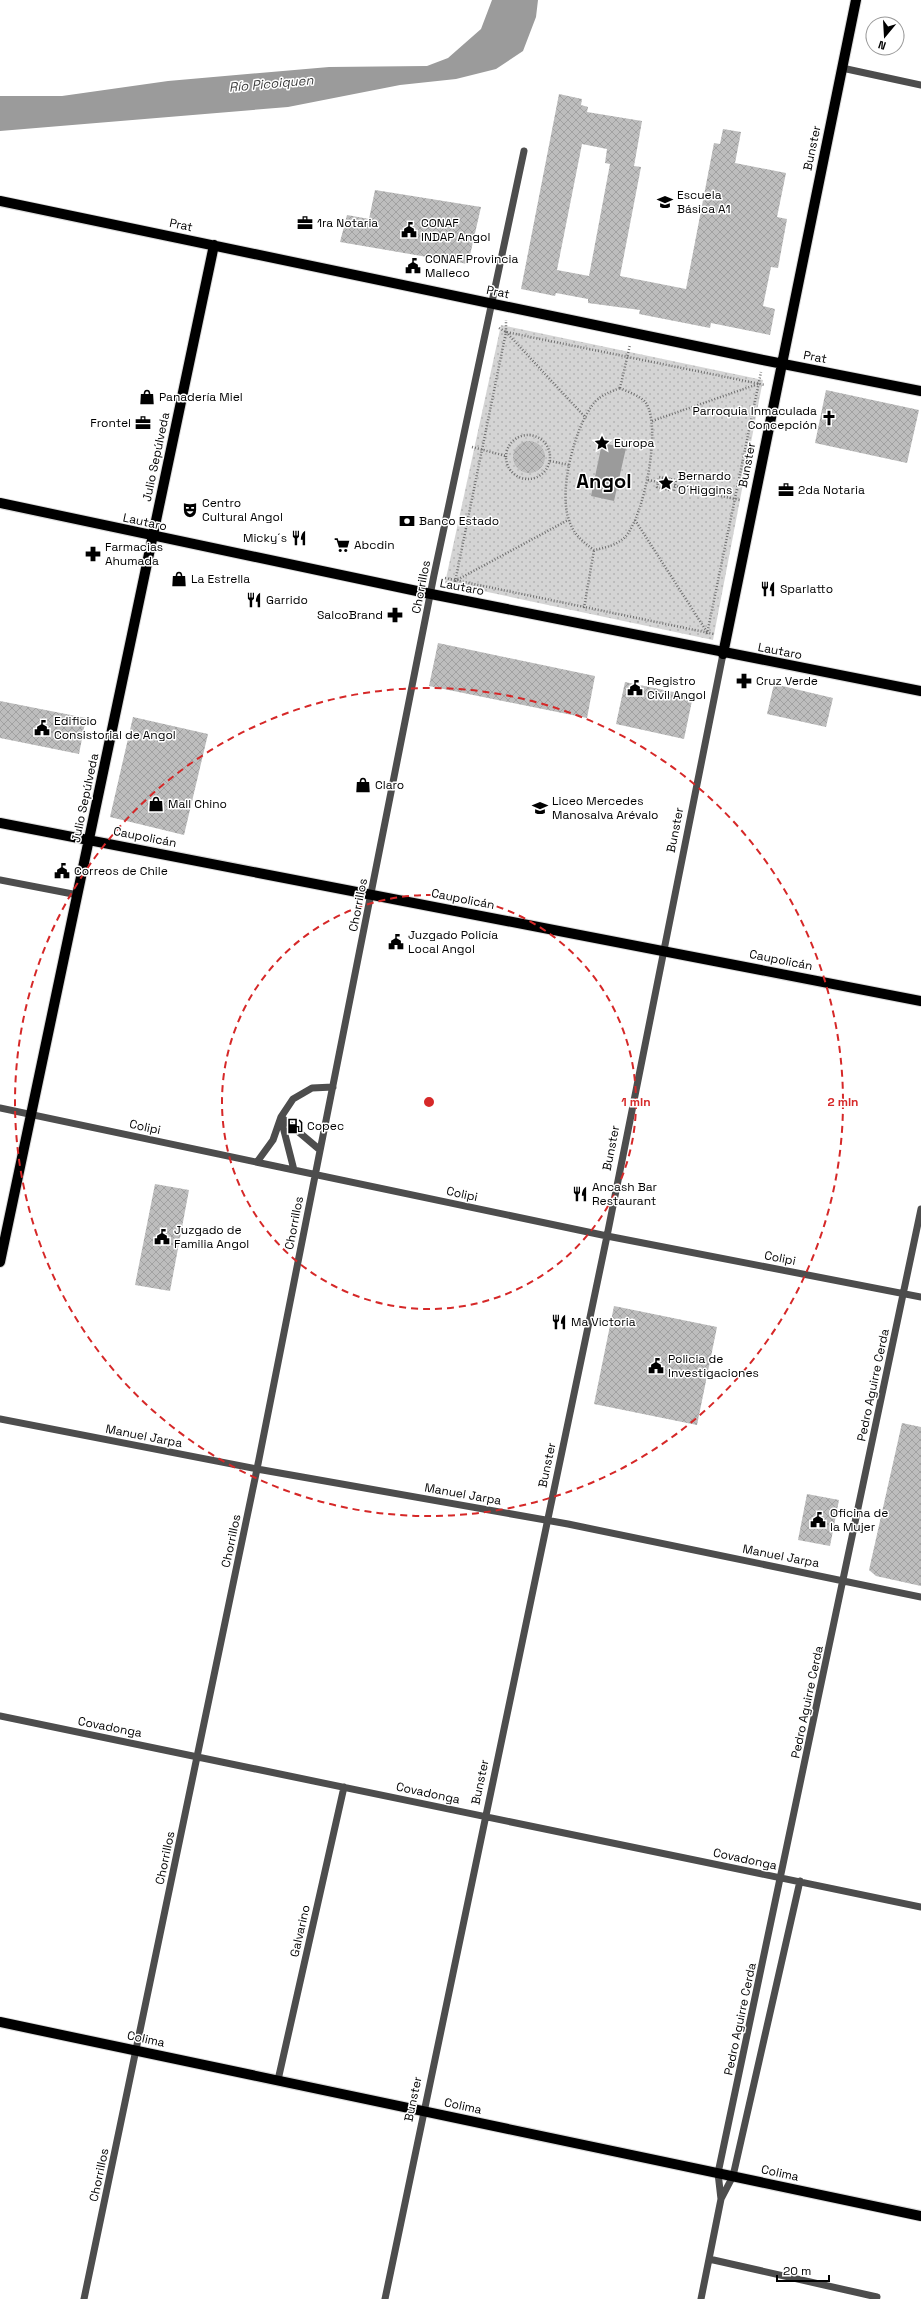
<svg xmlns="http://www.w3.org/2000/svg" width="921" height="2299" font-family="'Space Grotesk',sans-serif">
  <style>
    .park { fill: url(#park-dots) }
    .water { fill: #9b9b9b }
    .building { fill: url(#building-cross-hatch); fill-rule: evenodd }
    .lines { fill: none; stroke-linecap: round; stroke-linejoin: round }
    .major-casing { stroke: #dbdbdb; stroke-width: 12 }
    .path { stroke: #6f6f6f; stroke-width: 2.5; stroke-dasharray: 1 2; stroke-linecap: butt }
    .minor { stroke: #4d4d4d; stroke-width: 7 }
    .major { stroke: #000; stroke-width: 10 }
    .ring { fill: none; stroke: #d62828; stroke-width: 2; stroke-dasharray: 7 5 }
    .labels { text-anchor: middle; stroke-width: 3; stroke-linejoin: round; paint-order: stroke }
    .street-label { font-size: 12px; fill: #000; stroke: #fff }
    .poi-label { font-size: 12px; fill: #000; stroke: #fff; text-anchor: start }
    .water-label { font-size: 13px; font-style: italic; fill: #3c3c3c; stroke: #fff }
    .town-label { font-size: 20px; font-weight: bold; fill: #000; stroke: #fff }
    .centre { fill: #d62828; stroke: #fff; stroke-width: 2 }
    .ring-label { font-size: 12px; text-anchor: middle; font-weight: bold; fill: #d62828; stroke: #fff; stroke-width: 3; stroke-linejoin: round; paint-order: stroke }
  </style>
  <defs>
    <pattern id="park-dots" width="8" height="8" patternUnits="userSpaceOnUse"><rect width="8" height="8" fill="#d4d4d4"/><path d="M2 2h.1M6 6h.1" fill="none" stroke="#b4b4b4" stroke-width="1.8" stroke-linecap="round"/></pattern>
    <pattern id="building-cross-hatch" width="8" height="8" patternUnits="userSpaceOnUse"><rect width="8" height="8" fill="#bdbdbd"/><path d="M0 0l8 8M0 8l8-8" fill="none" stroke="#a1a1a1"/></pattern>
  </defs>
  <rect width="100%" height="100%" fill="#fff"/>
  <!-- park -->
  <path class="park" d="M501 325 763 380 713 640 445 583Z"/>
  <!-- water -->
  <path class="water" d="M492 0H538L536 17 523 51 496 69 456 79 400 85 288 107 0 131V96H62L168 81 329 67 427 66 448 58 481 29Z
    M602 443 626 448 614 501 591 496Z"/>
  <!-- building -->
  <path class="building" d="M559 94 582 99 581 105 588 107 587 112 642 121 634 166 641 167 620 276 686 289 714 143 720 144 723 129 741 132 735 163 786 173 777 217 787 219 778 268 771 267 763 306 775 309 770 335 711 323 710 328 639 314 640 310 588 303V299L556 293 555 296 521 289ZM582 144 607 149 605 163 610 164 589 276 557 270Z
    M375 190 481 207 468 264 340 242 347 215 369 219Z
    M826 390 919 410 907 463 815 443Z
    M513 457a16 16 0 1 1 32 0a16 16 0 1 1-32 0Z
    M438 643 595 676 587 718 429 686Z
    M625 682 693 696 684 739 616 724Z
    M774 684 833 698 826 727 767 714Z
    M0 701 86 718 79 754 0 738Z
    M133 717 208 734 184 835 110 817Z
    M155 1184 189 1190 170 1291 135 1285Z
    M614 1306 717 1327 697 1425 594 1404Z
    M902 1423 921 1427V1586L876 1576 869 1570Z
    M807 1494 839 1500 830 1546 798 1540Z"/>
  <g class="lines">
    <defs>
      <path id="major" d="M0 201 763 360 921 391
        M0 503 431 594 921 691
        M723 654 856 0
        M0 823 921 1001
        M0 1262 214 245
        M0 2022 921 2216"/>
    </defs>
    <!-- major casing -->
    <use href="#major" class="major-casing"/>
    <!-- path -->
    <path class="path" d="M499 328 506 332 765 385
      M506 332 586 418
      M620 388C628 392 641 396 646 403 662 427 644 517 625 537 617 545 605 548 594 550 583 542 573 534 569 520 558 491 575 426 594 403 601 395 610 392 620 388Z
      M620 388 630 345
      M652 421 758 384
      M506 457a22 22 0 1 1 44 0a22 22 0 1 1-44 0Z
      M472 447 506 456
      M550 461 569 465
      M648 480 658 482 657 487 674 491 676 480 659 477 658 482
      M674 486 740 500
      M635 520 707 632
      M445 578 714 634
      M455 581 568 520
      M455 582 506 332V320
      M584 608 594 550
      M707 634 761 372"/>
    <!-- minor -->
    <path class="minor" d="M842 68 921 85
      M0 880 78 895
      M0 1108 607 1236 921 1297
      M281 1117 320 1150
      M281 1119 294 1170
      M257 1162 273 1140 281 1117 293 1099 312 1088 333 1087
      M0 1419 257 1469 568 1524 921 1597
      M0 1716 921 1907
      M278 2080 344 1787
      M721 2199 718 2173 921 1209
      M709 2259 877 2297
      M84 2299 257 1469 434 575 524 151
      M385 2299 607 1236 723 654
      M701 2299 721 2199 733 2176 800 1881"/>
    <!-- major -->
    <use href="#major" class="major"/>
  </g>
  <!-- distance rings -->
  <g class="ring">
    <circle cx="429" cy="1102" r="207"/>
    <circle cx="429" cy="1102" r="414"/>
  </g>
  <!-- icons -->
  <defs>
    <symbol id="school-bare" viewBox="-9 -9 18 18"><path d="M0-5L7-2L0 1L-7-2ZM-4 1L0 2.5L4 1V4Q0 6-4 4Z" fill="#000" stroke="#fff" stroke-width="2.5" paint-order="stroke"/></symbol>
    <symbol id="office-bare" viewBox="-9 -9 18 18"><path d="M-6-3h4V-5.5h4V-3h4V5H-6ZM-1-4.5V-3h2v-1.5ZM-6 0V1H6V0Z" fill="#000" stroke="#fff" stroke-width="2.5" paint-order="stroke"/></symbol>
    <symbol id="civic-bare" viewBox="-9 -9 18 18"><path d="M-.6-6.5H3V-4.5H.6V-3L4-1V1h2V6H-6V1h2V-1L-.6-3ZM-1.2 2.5V6h2.4V2.5Z" fill="#000" stroke="#fff" stroke-width="2.5" paint-order="stroke"/></symbol>
    <symbol id="shop-bare" viewBox="-9 -9 18 18"><path d="M-5-2.5h2.3a2.7 3.5 0 0 1 5.4 0H5L5.5 6h-11ZM-1.5-2.5h3a1.5 2.3 0 0 0-3 0Z" fill="#000" stroke="#fff" stroke-width="2.5" paint-order="stroke"/></symbol>
    <symbol id="church-bare" viewBox="-9 -9 18 18"><path d="M-1.2-6h2.4v3.5h3.3v2.4h-3.3V6h-2.4V-.1h-3.3v-2.4h3.3Z" fill="#000" stroke="#fff" stroke-width="2.5" paint-order="stroke"/></symbol>
    <symbol id="sight-bare" viewBox="-9 -9 18 18"><path d="M0-6L1.8-2.2L6-1.7L2.9 1.2L3.7 5.4L0 3.3L-3.7 5.4L-2.9 1.2L-6-1.7L-1.8-2.2Z" fill="#000" stroke="#fff" stroke-width="2.5" paint-order="stroke"/></symbol>
    <symbol id="theatre-bare" viewBox="-9 -9 18 18"><path d="M-5-5.5Q0-4 5-5.5V0Q5 5 0 6Q-5 5-5 0ZM-3.3-2.5H-1v1.5H-3.3ZM1-2.5H3.3v1.5H1ZM-2.8 1Q0 5.5 2.8 1Z" fill="#000" stroke="#fff" stroke-width="2.5" paint-order="stroke"/></symbol>
    <symbol id="bank-bare" viewBox="-9 -9 18 18"><path d="M-6-4H6V4H-6ZM0-2.3a2.3 2.3 0 1 0 0 4.6a2.3 2.3 0 1 0 0-4.6Z" fill="#000" stroke="#fff" stroke-width="2.5" paint-order="stroke"/></symbol>
    <symbol id="restaurant-bare" viewBox="-9 -9 18 18"><path d="M-5-6h1v4h1v-4h1v4h1v-4h1v5L-1.5 .5V6h-2V.5L-5-1ZM5-6V6H3V1.5H1.5Q1.5-4 5-6Z" fill="#000" stroke="#fff" stroke-width="2.5" paint-order="stroke"/></symbol>
    <symbol id="supermarket-bare" viewBox="-9 -9 18 18"><path d="M-6-5.5h2.5l.6 2H6L4.5 2H-2.5L-4.4-4H-6ZM-1.5 3.2a1.3 1.3 0 1 0 .1 0ZM3 3.2a1.3 1.3 0 1 0 .1 0Z" fill="#000" stroke="#fff" stroke-width="2.5" paint-order="stroke"/></symbol>
    <symbol id="pharmacy-bare" viewBox="-9 -9 18 18"><path d="M-2-6h4v4h4v4h-4v4h-4v-4h-4v-4h4Z" fill="#000" stroke="#fff" stroke-width="2.5" paint-order="stroke"/></symbol>
    <symbol id="fuel-bare" viewBox="-9 -9 18 18"><path d="M-5.5-6h7V0h2V4h1.3V-2.5L3-4.5l.8-.8L6-3V5H2.5V1h-1V6h-7ZM-4.2-4.7v3.2H.2V-4.7Z" fill="#000" stroke="#fff" stroke-width="2.5" paint-order="stroke"/></symbol>
  </defs>
  <g fill-rule="evenodd">
    <use href="#school-bare" x="654" y="191" width="22" height="22"/>
    <use href="#office-bare" x="294" y="212" width="22" height="22"/>
    <use href="#civic-bare" x="398" y="219" width="22" height="22"/>
    <use href="#civic-bare" x="402" y="255" width="22" height="22"/>
    <use href="#shop-bare" x="136" y="386" width="22" height="22"/>
    <use href="#church-bare" x="818" y="407" width="22" height="22"/>
    <use href="#office-bare" x="132" y="412" width="22" height="22"/>
    <use href="#sight-bare" x="591" y="432" width="22" height="22"/>
    <use href="#sight-bare" x="655" y="472" width="22" height="22"/>
    <use href="#office-bare" x="775" y="479" width="22" height="22"/>
    <use href="#theatre-bare" x="179" y="499" width="22" height="22"/>
    <use href="#bank-bare" x="396" y="510" width="22" height="22"/>
    <use href="#restaurant-bare" x="288" y="527" width="22" height="22"/>
    <use href="#supermarket-bare" x="331" y="534" width="22" height="22"/>
    <use href="#pharmacy-bare" x="82" y="543" width="22" height="22"/>
    <use href="#shop-bare" x="168" y="568" width="22" height="22"/>
    <use href="#restaurant-bare" x="757" y="578" width="22" height="22"/>
    <use href="#restaurant-bare" x="243" y="589" width="22" height="22"/>
    <use href="#pharmacy-bare" x="384" y="604" width="22" height="22"/>
    <use href="#pharmacy-bare" x="733" y="670" width="22" height="22"/>
    <use href="#civic-bare" x="624" y="677" width="22" height="22"/>
    <use href="#civic-bare" x="31" y="717" width="22" height="22"/>
    <use href="#shop-bare" x="352" y="774" width="22" height="22"/>
    <use href="#shop-bare" x="145" y="793" width="22" height="22"/>
    <use href="#school-bare" x="529" y="797" width="22" height="22"/>
    <use href="#civic-bare" x="51" y="860" width="22" height="22"/>
    <use href="#civic-bare" x="385" y="931" width="22" height="22"/>
    <use href="#fuel-bare" x="284" y="1115" width="22" height="22"/>
    <use href="#restaurant-bare" x="569" y="1183" width="22" height="22"/>
    <use href="#civic-bare" x="151" y="1226" width="22" height="22"/>
    <use href="#restaurant-bare" x="548" y="1311" width="22" height="22"/>
    <use href="#civic-bare" x="645" y="1355" width="22" height="22"/>
    <use href="#civic-bare" x="807" y="1509" width="22" height="22"/>
  </g>
  <g class="labels">
    <!-- street labels -->
    <g class="street-label">
      <text transform="translate(812 148) rotate(-78)" y="4">Bunster</text>
      <text transform="translate(181 225) rotate(12)" y="4">Prat</text>
      <text transform="translate(498 292) rotate(12)" y="4">Prat</text>
      <text transform="translate(815 357) rotate(11)" y="4">Prat</text>
      <text transform="translate(156 457) rotate(-78)" y="4">Julio Sepúlveda</text>
      <text transform="translate(747 465) rotate(-79)" y="4">Bunster</text>
      <text transform="translate(145 522) rotate(12)" y="4">Lautaro</text>
      <text transform="translate(421 587) rotate(-79)" y="4">Chorrillos</text>
      <text transform="translate(462 587) rotate(11)" y="4">Lautaro</text>
      <text transform="translate(780 651) rotate(11)" y="4">Lautaro</text>
      <text transform="translate(85 798) rotate(-78)" y="4">Julio Sepúlveda</text>
      <text transform="translate(675 830) rotate(-79)" y="4">Bunster</text>
      <text transform="translate(145 837) rotate(11)" y="4">Caupolicán</text>
      <text transform="translate(463 899) rotate(11)" y="4">Caupolicán</text>
      <text transform="translate(358 905) rotate(-79)" y="4">Chorrillos</text>
      <text transform="translate(781 960) rotate(11)" y="4">Caupolicán</text>
      <text transform="translate(145 1127) rotate(12)" y="4">Colipi</text>
      <text transform="translate(611 1148) rotate(-79)" y="4">Bunster</text>
      <text transform="translate(462 1194) rotate(12)" y="4">Colipi</text>
      <text transform="translate(294 1223) rotate(-79)" y="4">Chorrillos</text>
      <text transform="translate(780 1258) rotate(11)" y="4">Colipi</text>
      <text transform="translate(873 1385) rotate(-78)" y="4">Pedro Aguirre Cerda</text>
      <text transform="translate(144 1436) rotate(11)" y="4">Manuel Jarpa</text>
      <text transform="translate(547 1465) rotate(-78)" y="4">Bunster</text>
      <text transform="translate(463 1494) rotate(10)" y="4">Manuel Jarpa</text>
      <text transform="translate(231 1541) rotate(-78)" y="4">Chorrillos</text>
      <text transform="translate(781 1556) rotate(11)" y="4">Manuel Jarpa</text>
      <text transform="translate(807 1702) rotate(-78)" y="4">Pedro Aguirre Cerda</text>
      <text transform="translate(110 1727) rotate(11)" y="4">Covadonga</text>
      <text transform="translate(480 1782) rotate(-78)" y="4">Bunster</text>
      <text transform="translate(428 1793) rotate(12)" y="4">Covadonga</text>
      <text transform="translate(165 1858) rotate(-78)" y="4">Chorrillos</text>
      <text transform="translate(745 1859) rotate(12)" y="4">Covadonga</text>
      <text transform="translate(300 1931) rotate(-77)" y="4">Galvarino</text>
      <text transform="translate(740 2019) rotate(-78)" y="4">Pedro Aguirre Cerda</text>
      <text transform="translate(146 2039) rotate(12)" y="4">Colima</text>
      <text transform="translate(413 2099) rotate(-78)" y="4">Bunster</text>
      <text transform="translate(463 2106) rotate(12)" y="4">Colima</text>
      <text transform="translate(780 2173) rotate(12)" y="4">Colima</text>
      <text transform="translate(99 2175) rotate(-78)" y="4">Chorrillos</text>
    </g>
    <!-- poi labels -->
    <g class="poi-label">
      <text x="677" y="199">Escuela<tspan x="677" dy="14">Básica A1</tspan></text>
      <text x="317" y="227">1ra Notaria</text>
      <text x="421" y="227">CONAF<tspan x="421" dy="14">INDAP Angol</tspan></text>
      <text x="425" y="263">CONAF Provincia<tspan x="425" dy="14">Malleco</tspan></text>
      <text x="159" y="401">Panadería Miel</text>
      <text x="817" y="415" text-anchor="end">Parroquia Inmaculada<tspan x="817" dy="14">Concepción</tspan></text>
      <text x="131" y="427" text-anchor="end">Frontel</text>
      <text x="614" y="447">Europa</text>
      <text x="678" y="480">Bernardo<tspan x="678" dy="14">O´Higgins</tspan></text>
      <text x="798" y="494">2da Notaria</text>
      <text x="202" y="507">Centro<tspan x="202" dy="14">Cultural Angol</tspan></text>
      <text x="419" y="525">Banco Estado</text>
      <text x="287" y="542" text-anchor="end">Micky´s</text>
      <text x="354" y="549">Abcdin</text>
      <text x="105" y="551">Farmacias<tspan x="105" dy="14">Ahumada</tspan></text>
      <text x="191" y="583">La Estrella</text>
      <text x="780" y="593">Sparlatto</text>
      <text x="266" y="604">Garrido</text>
      <text x="383" y="619" text-anchor="end">SalcoBrand</text>
      <text x="647" y="685">Registro<tspan x="647" dy="14">Civil Angol</tspan></text>
      <text x="756" y="685">Cruz Verde</text>
      <text x="54" y="725">Edificio<tspan x="54" dy="14">Consistorial de Angol</tspan></text>
      <text x="375" y="789">Claro</text>
      <text x="552" y="805">Liceo Mercedes<tspan x="552" dy="14">Manosalva Arévalo</tspan></text>
      <text x="168" y="808">Mall Chino</text>
      <text x="74" y="875">Correos de Chile</text>
      <text x="408" y="939">Juzgado Policía<tspan x="408" dy="14">Local Angol</tspan></text>
      <text x="307" y="1130">Copec</text>
      <text x="592" y="1191">Ancash Bar<tspan x="592" dy="14">Restaurant</tspan></text>
      <text x="174" y="1234">Juzgado de<tspan x="174" dy="14">Familia Angol</tspan></text>
      <text x="571" y="1326">Ma Victoria</text>
      <text x="668" y="1363">Policia de<tspan x="668" dy="14">Investigaciones</tspan></text>
      <text x="830" y="1517">Oficina de<tspan x="830" dy="14">la Mujer</tspan></text>
    </g>
    <!-- water labels -->
    <g class="water-label">
      <text transform="translate(271 83) rotate(-5)" y="5">Río Picoiquen</text>
    </g>
    <!-- town labels -->
    <g class="town-label">
      <text x="604" y="488">Angol</text>
    </g>
  </g>
  <circle cx="429" cy="1102" r="6" class="centre"/>
  <g class="ring-label">
    <text x="636" y="1106">1 min</text>
    <text x="843" y="1106">2 min</text>
  </g>
  <!-- north arrow -->
  <g transform="translate(885 36) rotate(198)"><circle r="19" fill="#ffffff" stroke="#999999"/>
  <path d="M0-3L7 15L0 10L-7 15Z" fill="#000000"/>
  <text y="-6" font-size="11" font-weight="bold" text-anchor="middle" fill="#000000">N</text>
  </g>
  <!-- scale -->
  <path d="M777 2275v6h52v-6" fill="none" stroke="#000000" stroke-width="2"/>
  <text x="783" y="2275" font-size="12" fill="#000000" stroke="#ffffff" stroke-width="3" paint-order="stroke">20 m</text>
</svg>
